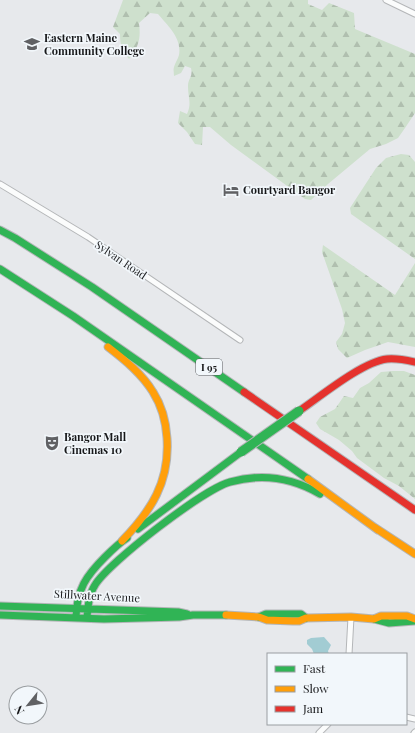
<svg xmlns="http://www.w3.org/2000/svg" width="415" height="733" font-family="'Playfair Display',serif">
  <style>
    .forest { fill: url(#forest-firs) }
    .water { fill: #a2ccd3 }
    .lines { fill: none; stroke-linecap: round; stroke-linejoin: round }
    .street-casing { stroke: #b4b6b8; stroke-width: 7 }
    .fast-casing { stroke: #b4b6b8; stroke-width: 9 }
    .slow-casing { stroke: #b4b6b8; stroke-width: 9 }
    .jam-casing { stroke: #b4b6b8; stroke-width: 9 }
    .street { stroke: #fbfcfc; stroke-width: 5 }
    .fast { stroke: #30b455; stroke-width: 7 }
    .slow { stroke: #ff9f0a; stroke-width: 7 }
    .jam { stroke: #e5322d; stroke-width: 7 }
    .fast-bridge-casing { stroke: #b4b6b8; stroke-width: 11; stroke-linecap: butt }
    .fast-bridge { stroke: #30b455; stroke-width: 9 }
    .labels { text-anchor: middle; stroke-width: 3.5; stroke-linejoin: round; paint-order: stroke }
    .shield { fill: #f2f7fb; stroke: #595b5e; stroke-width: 1 }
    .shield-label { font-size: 10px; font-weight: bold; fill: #17181a }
    .poi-label { font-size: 11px; font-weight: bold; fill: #17181a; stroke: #f2f7fb; text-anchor: start }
    .street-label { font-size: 11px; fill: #17181a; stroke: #f2f7fb }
  </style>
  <defs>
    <pattern id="forest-firs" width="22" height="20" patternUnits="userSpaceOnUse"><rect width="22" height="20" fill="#cee0cd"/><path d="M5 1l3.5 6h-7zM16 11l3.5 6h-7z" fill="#b0bfaf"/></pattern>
  </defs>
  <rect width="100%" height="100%" fill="#e7e9ec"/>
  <!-- forest -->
  <path class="forest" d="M123 0H308V4L322 10 329 3 354 13 355 29 415 54V113L405 128 398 138 386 144 370 149 328 184 311 200 305 199 231 145 210 127H203L202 145 195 144 187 132 178 123 180 111 187 114C192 103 188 98 188 86 188 78 193 78 191 68L185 66 181 73 174 76C174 73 173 70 174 67 175 63 178 59 179 55 182 38 168 26 158 14L150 13 139 23C141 38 139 47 129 59 122 51 120 45 120 34L113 27Z
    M401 154 409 155 415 162V259L351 214 350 208 376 168 386 158Z
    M323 245 395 295 415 263V347L388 342 365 350 347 358 338 349 336 342 342 334 345 323 342 309 322 252Z
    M393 371H404L415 375V499L399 486 384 478 357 458 352 451 339 440 320 429 316 423 320 417 335 409 344 396 353 398 360 388 369 383 381 372Z"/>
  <!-- water -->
  <path class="water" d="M324 637 331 645 328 651 329 654H314L312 649 307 644V640L311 638Z"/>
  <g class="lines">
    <defs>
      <path id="street" d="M386 0 415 14
        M0 184 88 237 240 340
        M349 654 351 617
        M406 717 415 719
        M319 733 328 724
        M414 733 415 732"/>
      <path id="fast" d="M0 230 15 238 92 287 244 392
        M0 269 73 316 308 479
        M138 529 241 452
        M0 606 178 612 187 614
        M0 615 104 619 179 617 193 615H226
        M76 617C77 589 86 576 105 557 112 550 119 543 127 538
        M87 617C88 606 89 594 95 585 109 562 204 489 230 482 262 473 291 477 320 494
        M259 617 266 614H301L306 618
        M374 619 389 623 415 621"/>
      <path id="slow" d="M108 347C125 360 142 374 153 392 162 406 166 422 167 438 170 482 151 511 122 541
        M308 479 378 530
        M374 527 415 554
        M226 615 259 617 267 620 293 621H299L306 618 351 617 374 619 381 616H407L415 619"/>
      <path id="jam" d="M244 392 415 510
        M299 411C321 396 362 362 387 359 397 358 406 360 415 362"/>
    </defs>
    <!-- street casing -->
    <use href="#street" class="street-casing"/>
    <!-- fast casing -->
    <use href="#fast" class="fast-casing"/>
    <!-- slow casing -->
    <use href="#slow" class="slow-casing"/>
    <!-- jam casing -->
    <use href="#jam" class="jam-casing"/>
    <!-- street -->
    <use href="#street" class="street"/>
    <!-- fast -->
    <use href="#fast" class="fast"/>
    <!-- slow -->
    <use href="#slow" class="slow"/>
    <!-- jam -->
    <use href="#jam" class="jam"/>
    <defs>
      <path id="fast-bridge" d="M241 452 299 411"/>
    </defs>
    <!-- fast-bridge casing -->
    <use href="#fast-bridge" class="fast-bridge-casing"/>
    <!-- fast-bridge -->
    <use href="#fast-bridge" class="fast-bridge"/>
  </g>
  <!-- icons -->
  <defs>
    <symbol id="university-bare" viewBox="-9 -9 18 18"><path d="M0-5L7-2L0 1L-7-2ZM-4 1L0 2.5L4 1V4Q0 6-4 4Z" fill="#606164" stroke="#f2f7fb" stroke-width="2.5" paint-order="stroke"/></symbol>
    <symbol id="hotel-bare" viewBox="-9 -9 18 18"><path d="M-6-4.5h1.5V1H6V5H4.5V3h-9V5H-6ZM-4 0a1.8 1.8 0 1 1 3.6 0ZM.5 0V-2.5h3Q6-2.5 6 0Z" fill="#606164" stroke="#f2f7fb" stroke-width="2.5" paint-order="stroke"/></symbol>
    <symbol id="theatre-bare" viewBox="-9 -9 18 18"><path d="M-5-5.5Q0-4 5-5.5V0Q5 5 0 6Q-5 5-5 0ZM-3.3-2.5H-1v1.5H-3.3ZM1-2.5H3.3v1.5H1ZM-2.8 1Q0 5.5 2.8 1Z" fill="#606164" stroke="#f2f7fb" stroke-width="2.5" paint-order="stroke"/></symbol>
  </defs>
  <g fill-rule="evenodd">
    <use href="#university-bare" x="21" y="33" width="22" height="22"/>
    <use href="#hotel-bare" x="220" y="179" width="22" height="22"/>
    <use href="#theatre-bare" x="41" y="432" width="22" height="22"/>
  </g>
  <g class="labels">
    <!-- shield labels -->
    <rect class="shield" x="196" y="359" width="26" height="16" rx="3"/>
    <g class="shield-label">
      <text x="209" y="371">I 95</text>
    </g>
    <!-- poi labels -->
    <g class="poi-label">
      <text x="44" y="42">Eastern Maine<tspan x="44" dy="13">Community College</tspan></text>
      <text x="243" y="194">Courtyard Bangor</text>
      <text x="64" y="441">Bangor Mall<tspan x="64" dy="13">Cinemas 10</tspan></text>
    </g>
    <!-- street labels -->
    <g class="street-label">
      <text transform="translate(121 260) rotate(34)" y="4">Sylvan Road</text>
      <text transform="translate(97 596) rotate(3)" y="4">Stillwater Avenue</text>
    </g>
  </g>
  <!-- legend -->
  <rect x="267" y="653" width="140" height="72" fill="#f2f7fb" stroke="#9a9ea1"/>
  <rect x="275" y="666" width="20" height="6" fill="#30b455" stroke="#9a9ea1"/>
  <text x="303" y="673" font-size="12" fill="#17181a">Fast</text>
  <rect x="275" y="686" width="20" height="6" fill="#ff9f0a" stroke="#9a9ea1"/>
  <text x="303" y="693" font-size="12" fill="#17181a">Slow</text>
  <rect x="275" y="706" width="20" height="6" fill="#e5322d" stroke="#9a9ea1"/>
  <text x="303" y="713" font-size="12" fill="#17181a">Jam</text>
  <!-- north arrow -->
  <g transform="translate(28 705) rotate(240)"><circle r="19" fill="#f2f7fb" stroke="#9a9ea1"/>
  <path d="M0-3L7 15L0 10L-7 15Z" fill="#606164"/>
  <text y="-6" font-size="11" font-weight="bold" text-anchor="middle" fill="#17181a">N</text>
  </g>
</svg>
